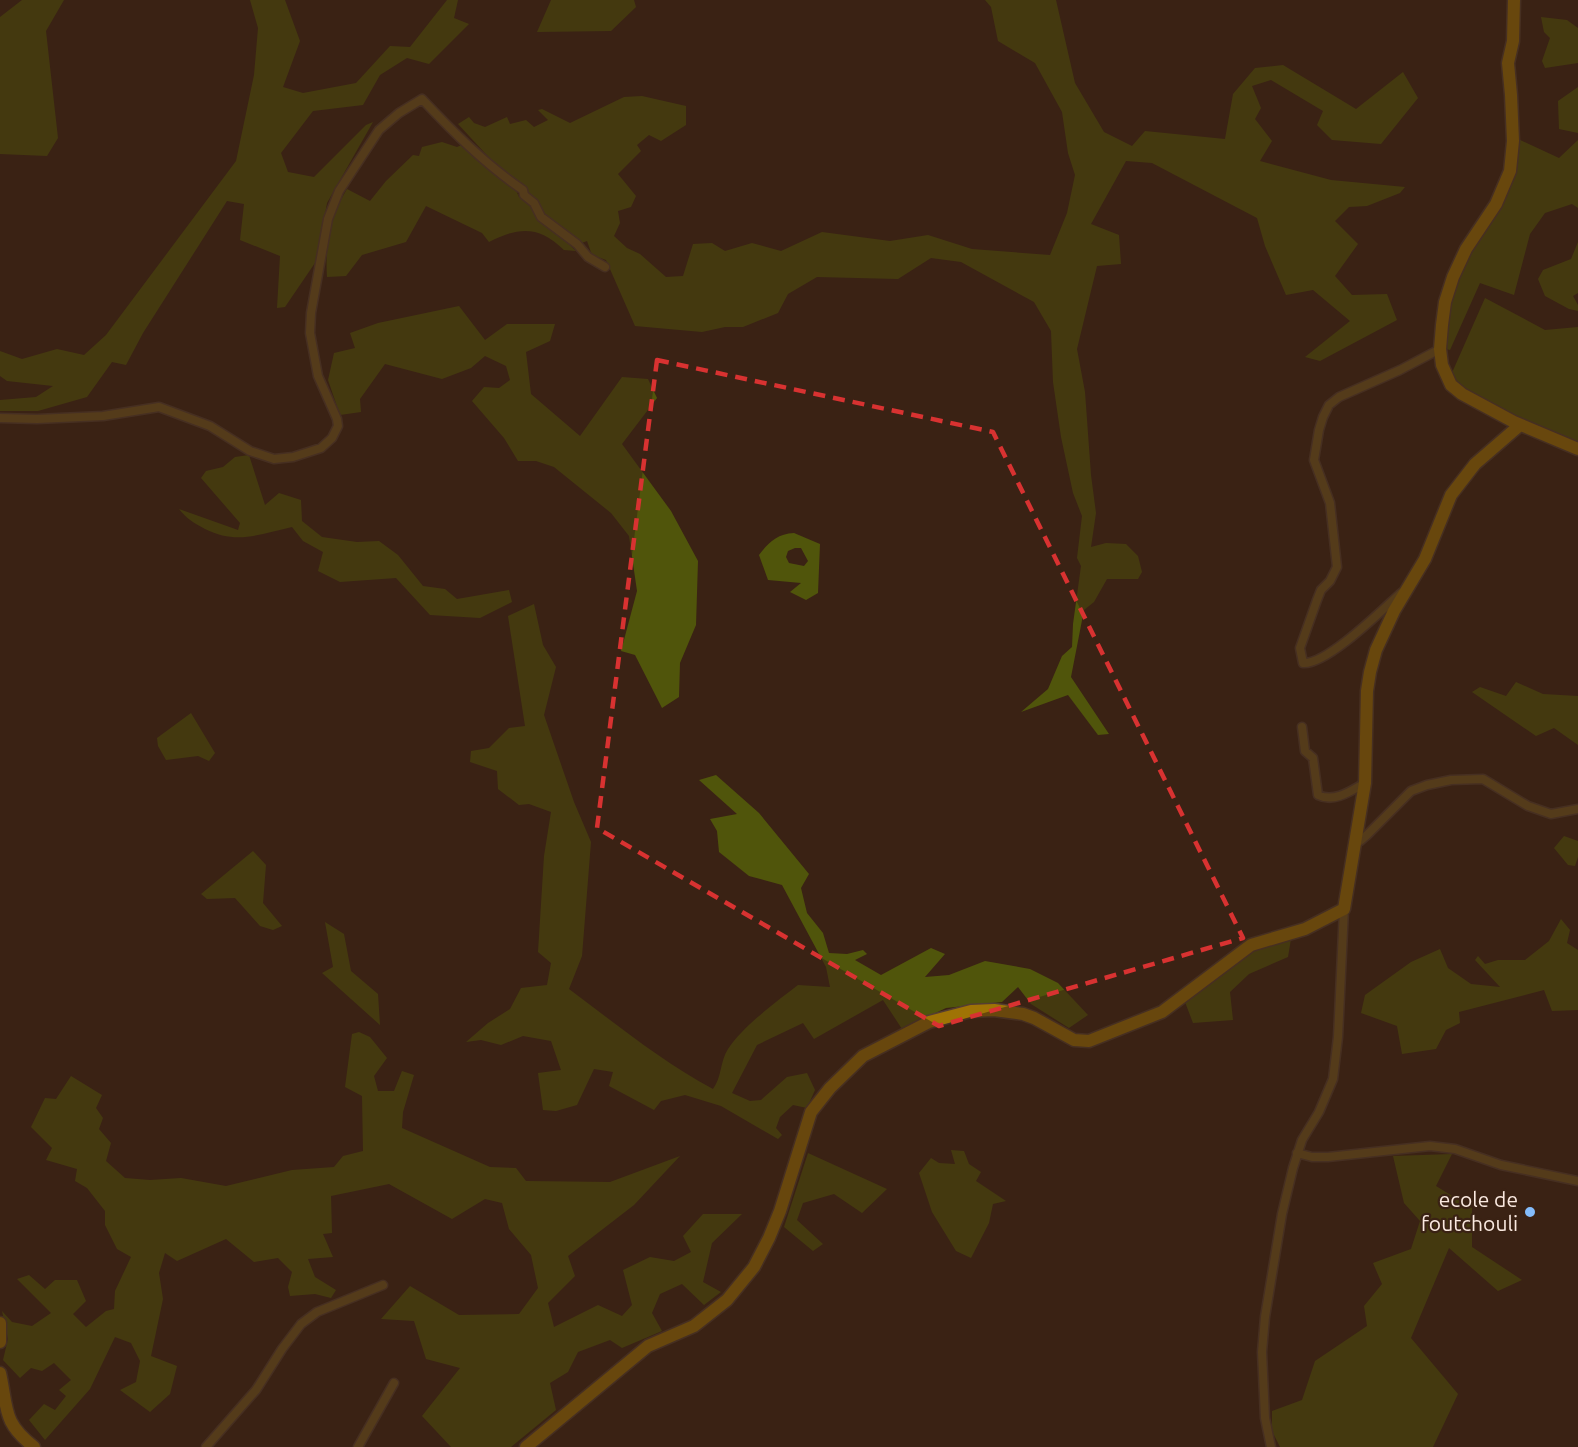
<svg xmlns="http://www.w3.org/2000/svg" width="1578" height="1447" font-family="Ubuntu,sans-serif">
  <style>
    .green { fill: #50550b; fill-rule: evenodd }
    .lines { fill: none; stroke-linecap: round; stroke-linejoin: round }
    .street-casing { stroke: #553e31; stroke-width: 11 }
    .secondary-casing { stroke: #553e31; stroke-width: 15 }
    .street { stroke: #745923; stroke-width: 8 }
    .secondary { stroke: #9f7305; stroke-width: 12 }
    .marked { fill: none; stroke: #d83231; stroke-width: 4.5; stroke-dasharray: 12 8; stroke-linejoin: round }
    .poi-dot { fill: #84bcfb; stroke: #3a2214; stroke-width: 2 }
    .labels { text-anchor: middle; stroke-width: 4.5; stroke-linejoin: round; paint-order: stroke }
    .poi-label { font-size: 21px; fill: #fae9e0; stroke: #3a2214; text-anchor: end }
  </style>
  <rect width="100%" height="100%" fill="#3a2214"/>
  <!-- green -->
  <path class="green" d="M22 0H64L46 31 58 138 47 156 0 154V17Z
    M250 0H285L300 41 283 87 303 93 356 83 390 46 410 47 447 0H458L454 18 469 24 429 64 407 58 380 75 363 105 313 111 281 153 288 172 314 177 366 125 373 122 327 203 317 260 285 307 277 308 280 256 240 240 244 204 227 201 143 333 126 365 112 362 87 397 38 411H0V400L36 397 53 386 7 381 0 376V351L22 359 57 349 84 355 106 335 236 161 254 75 258 28Z
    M551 0H634L636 7 611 31 537 32Z
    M985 0H1056L1075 83 1104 132 1132 146 1145 131 1225 139 1233 94 1255 68 1283 65 1356 109 1403 72 1418 98 1381 144 1332 140 1317 125 1323 111 1271 80 1252 86 1261 108 1255 119 1272 141 1260 161 1331 180 1405 187 1400 193 1367 206 1349 207 1335 221 1358 244 1335 276 1352 295 1387 294 1397 320 1320 361 1305 357 1350 321 1313 290 1286 295 1265 246 1257 218 1152 163 1126 161 1091 224 1119 235 1121 264 1097 266 1077 349 1085 392 1091 475 1096 513 1091 547 1106 543 1126 544 1138 556 1142 572 1138 579H1107L1094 602 1084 610 1071 677 1109 734 1098 735 1068 695 1021 712 1048 689 1062 656 1072 647 1073 624 1081 566 1077 558 1082 516 1073 493 1061 437 1053 382 1051 331 1034 302 961 262 931 258 898 279 817 277 788 294 778 313 743 327H725L702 332 635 326 606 260 592 255 587 241 579 244 543 216 458 124 469 117 474 123 485 127 507 117 510 124 526 120 534 127 548 120 538 110 542 109 570 123 624 97 642 96 686 106V125L661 141 649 135 637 145 641 151 618 174 636 196 631 207 618 211 620 223 614 236 627 248 640 254 666 277 683 276 693 244 712 243 725 251 752 243 781 251 822 232 890 241 928 235 972 249 1050 255 1067 213 1075 175 1068 153 1062 112 1035 63 998 41 991 7Z
    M1541 17 1567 20 1578 28V63L1545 68 1542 61 1550 38 1544 32Z
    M1578 87V133L1559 129 1558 101Z
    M1518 139 1559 158 1578 140V208L1572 204 1545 213 1530 234 1514 295 1480 283 1450 350 1443 348 1454 278 1494 216Z
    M442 142 457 147 464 144 514 186 519 197 532 204 554 230 576 251 564 250C539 225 518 227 489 242L482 233 426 206 406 242 362 255 346 276 327 277C325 246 330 216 347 189L370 201 386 181 413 155 419 156 422 147Z
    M1578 242V293L1573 296 1578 305V311L1569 309 1545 296 1538 279 1543 270 1571 259Z
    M1485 298 1545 330 1578 327V446L1518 419 1455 383 1451 375Z
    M459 306 485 340 507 324H555L550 341 526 352 531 394 580 436 622 377 648 379 657 398 622 444 671 511 698 561 696 625 680 663 679 697 662 708 635 655 621 651 637 591 629 536 611 513 554 467 536 461H518L504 438 472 401 484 387 499 388 510 380 506 366 485 356 471 368 442 379 385 364 360 399 361 412 340 415 328 380 334 353 355 348 350 333 378 323Z
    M249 455 265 505 279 493 301 500 302 521 322 537 357 542 379 541 398 555 423 586 445 589 457 599 509 590 512 602 480 618 430 615 396 578 340 582 318 571 323 552 303 541 292 527C260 534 237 545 205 529 194 523 187 519 179 509L238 530 240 523 201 478 206 471 223 467 235 457Z
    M794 533 820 544 818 593 806 600 790 592 801 583 768 580 759 555C769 542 777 534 794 533ZM795 548H801L808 561 804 566 789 563 786 557 788 551Z
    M534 604 543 645 556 667 544 715 574 802 591 842 582 956 569 989C616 1024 661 1061 713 1089 722 1077 720 1061 728 1049 744 1025 776 1002 798 985L830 987 826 967 782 885 749 876 719 852 717 831 710 819 737 814 699 780 716 775 759 813 809 874 801 888 807 913 823 933 829 953 847 954 863 950 867 954 855 960 881 975 931 948 945 954 925 977 949 975 985 961 1030 969 1058 983 1088 1015 1069 1028 1031 1004 1018 987 1002 1002 946 1008 902 1029 883 1000 814 1039 803 1023 757 1045 732 1093 750 1101 761 1100 787 1077 807 1073 815 1090 807 1108 793 1105 780 1117 776 1128 782 1135 778 1139 721 1106 685 1095 661 1101 654 1110 609 1086 613 1072 594 1069 577 1105 556 1111 543 1110 538 1073 561 1070 551 1041 523 1036 501 1045 481 1040 466 1042 488 1023 510 1009 521 988 547 985 551 963 538 952 544 856 551 812 529 804 519 805 498 789 497 771 470 762 471 751 489 748 509 728 525 726 508 616Z
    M1516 682 1543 694 1578 696V745L1554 728 1536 736 1472 692 1480 687 1506 696Z
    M191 713 215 753 209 761 198 756 166 760 158 746 157 738Z
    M1564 836 1578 841V857L1575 866 1568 865 1554 848Z
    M253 851 266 865 263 903 282 926 273 930 260 926 235 898 207 899 201 894Z
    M1561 919 1570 930 1567 943 1578 950V1010L1552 1011 1544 990 1459 1012 1460 1023 1446 1030 1436 1049 1402 1054 1397 1026 1361 1013 1365 995 1411 962 1440 949 1448 968 1471 984 1500 987 1475 960 1478 956 1485 964 1498 960H1525L1549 941Z
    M325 922 344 934 351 971 378 994 380 1025 322 973 333 967Z
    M1291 939 1288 957 1249 974 1230 992 1233 1020 1193 1023 1185 1002 1201 985 1258 947Z
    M359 1032 370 1037 387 1058 374 1076 378 1091H394L402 1071 414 1075 403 1112 402 1128 490 1167 516 1168 526 1181 610 1182 680 1156 634 1205 568 1256 575 1276 548 1303 554 1327 598 1305 622 1316 632 1305 623 1270 650 1257 674 1261 691 1252 683 1236 703 1214H742L712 1243 703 1282 721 1292 704 1305 682 1284 660 1294 652 1313 662 1331 622 1348 610 1340 578 1352 568 1372 550 1383 556 1410 511 1447H451L422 1416 460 1368 426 1359 414 1321 381 1319 410 1286 459 1315 519 1314 538 1288 531 1255 509 1229 502 1203 485 1199 452 1219 389 1184 331 1196 332 1233 323 1234 333 1257 308 1259 315 1277 336 1290 331 1298 315 1294 290 1296 288 1287 292 1272 278 1258 254 1262 226 1239 177 1261 165 1253 159 1273 163 1299 151 1356 177 1366 170 1394 150 1412 120 1390 136 1382 140 1361 131 1343 115 1337 90 1389 45 1440 29 1420 44 1404 55 1410 66 1396 59 1390 71 1380 54 1363 42 1371 31 1368 20 1378 3 1360 8 1339 2 1311 12 1322 32 1326 51 1313 17 1279 29 1275 45 1289 55 1280H77L86 1301 73 1314 86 1327 106 1311 114 1309 115 1291 131 1257 117 1249 105 1225V1211L87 1188 75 1181 77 1169 46 1160 52 1148 31 1127 45 1098 56 1099 71 1076 102 1095 96 1108 103 1118 99 1129 111 1143 106 1161 125 1178 150 1180 181 1178 226 1186 292 1170 334 1167 343 1156 363 1151 362 1096 345 1087 352 1034Z
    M951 1150 964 1151 969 1164 981 1172 976 1181 1006 1201 993 1204 989 1223 971 1258 956 1251 932 1212 919 1173 931 1158 939 1163 955 1164Z
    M808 1153 887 1189 862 1213 834 1194 803 1203 797 1220 823 1244 813 1251 784 1227Z
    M1452 1154 1436 1186 1472 1208V1247L1522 1280 1498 1291 1449 1248 1411 1338 1458 1394 1433 1447H1280L1272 1431V1411L1302 1400 1315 1361 1367 1326 1364 1306 1382 1284 1373 1263 1411 1249 1420 1221 1404 1203 1393 1156Z"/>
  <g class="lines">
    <defs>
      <path id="street" d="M0 418 37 419 103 416 159 407 210 426 250 451 274 459 293 457 321 448 332 438 338 426 337 419 318 376 310 333 311 313 328 219 339 191 379 130 399 113 422 99C453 132 485 164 523 190L524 195 534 203 541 217 577 244 588 257 605 267
        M1401 593C1383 609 1327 665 1303 663L1300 648 1317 600 1321 590 1330 581 1337 567 1330 503 1314 460 1319 430 1323 417 1329 405 1339 397 1400 370 1440 349
        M1302 727 1305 751 1313 758 1318 795C1334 803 1351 791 1365 783
        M1356 842 1360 841 1367 835 1411 791 1427 785 1451 780 1483 779 1528 806 1551 814 1578 809
        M1297 1153 1312 1157H1328L1430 1146 1455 1149 1501 1165 1578 1181
        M206 1447 256 1390 282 1349 301 1324 317 1312 383 1285
        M358 1447 394 1383
        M1271 1447 1265 1418 1262 1352 1265 1317 1282 1214 1293 1168 1302 1140 1319 1112 1333 1079 1338 1037 1344 909"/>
      <path id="secondary" d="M1514 0 1513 41 1508 63 1511 95 1513 141 1510 171 1496 204 1466 249 1453 277 1445 302 1442 325 1440 349 1442 365 1451 385 1462 394 1514 422 1578 449
        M0 1323V1342
        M0 1373C8 1409 2 1422 34 1447
        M526 1447 648 1346 694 1326 727 1300 754 1267 769 1238 780 1211 811 1112 830 1088 863 1056 929 1022 971 1011 994 1010 1023 1014 1034 1018 1074 1040 1089 1041 1162 1012 1251 945 1305 929 1344 909 1365 783 1367 691 1370 672 1376 650 1394 611 1425 559 1451 495 1475 464 1520 425"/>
    </defs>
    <!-- street casing -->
    <use href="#street" class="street-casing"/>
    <!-- secondary casing -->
    <use href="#secondary" class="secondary-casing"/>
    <!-- street -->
    <use href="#street" class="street"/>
    <!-- secondary -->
    <use href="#secondary" class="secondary"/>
  </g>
  <!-- marked area -->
  <path d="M0 0H1578V1447H0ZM657 360 993 432 1243 938 939 1026 597 828Z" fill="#3a2214" fill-opacity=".55" fill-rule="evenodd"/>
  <path class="marked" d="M657 360 993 432 1243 938 939 1026 597 828Z"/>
  <!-- markers -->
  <circle class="poi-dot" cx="1530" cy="1212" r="6"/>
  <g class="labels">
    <!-- poi labels -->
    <g class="poi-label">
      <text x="1518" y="1207">ecole de<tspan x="1518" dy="24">foutchouli</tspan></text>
    </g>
  </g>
</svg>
